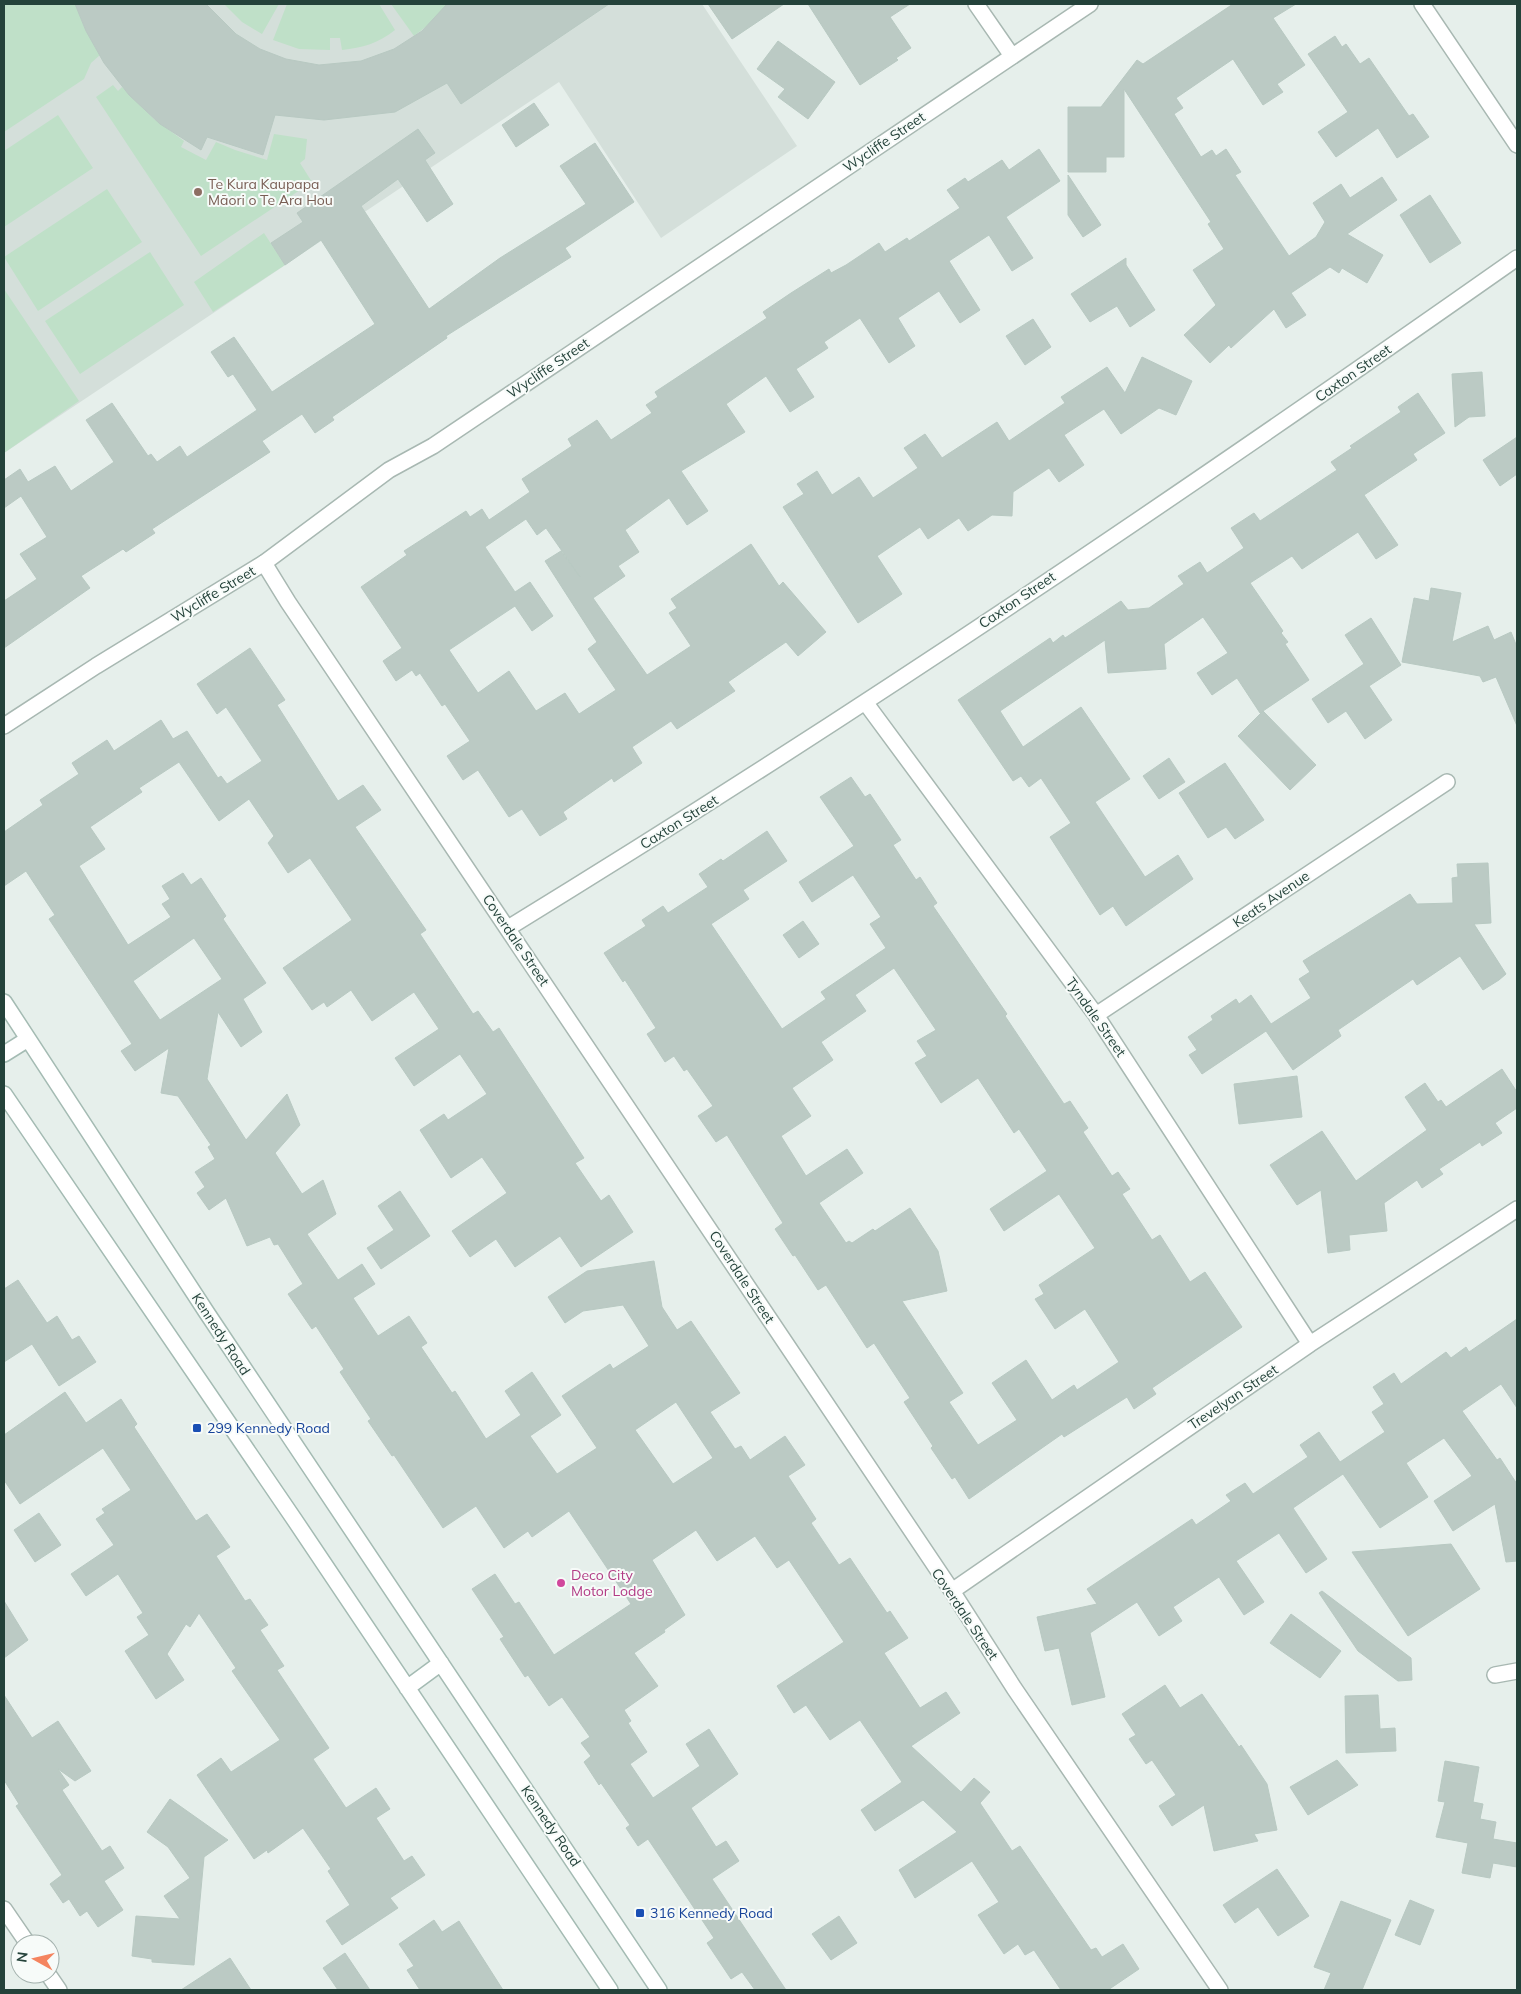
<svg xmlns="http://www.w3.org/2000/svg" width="1521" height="1994" font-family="Mulish,sans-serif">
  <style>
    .built { fill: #d4dfda }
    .green { fill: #bfe0c8 }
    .building { fill: #bbcac4; stroke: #b8c9c2; fill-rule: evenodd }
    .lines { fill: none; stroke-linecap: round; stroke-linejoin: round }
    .minor-casing { stroke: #a8b8b2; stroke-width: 18 }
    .tertiary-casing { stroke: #a8b8b2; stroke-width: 18 }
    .secondary-casing { stroke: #a4bbb3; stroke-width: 18 }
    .minor { stroke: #fff; stroke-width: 15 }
    .tertiary { stroke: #fff; stroke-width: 15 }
    .secondary { stroke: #fff; stroke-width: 15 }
    .education-dot { fill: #8d6e63; stroke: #f7fbf9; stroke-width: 2 }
    .transit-dot { fill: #1a4fb4; stroke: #f7fbf9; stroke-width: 2 }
    .hotel-dot { fill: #d1479c; stroke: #f7fbf9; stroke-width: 2 }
    .labels { text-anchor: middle; stroke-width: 4; stroke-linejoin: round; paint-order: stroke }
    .street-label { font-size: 14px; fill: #24423a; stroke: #f7fbf9 }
    .education-label { font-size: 14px; fill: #785e54; stroke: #f7fbf9; text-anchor: start }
    .transit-label { font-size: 14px; fill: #164399; stroke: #f7fbf9; text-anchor: start }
    .hotel-label { font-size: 14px; fill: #b23c85; stroke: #f7fbf9; text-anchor: start }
  </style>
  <rect width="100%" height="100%" fill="#e6efeb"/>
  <!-- built -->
  <path class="built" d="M4 4H702L797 146 661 238 559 82 4 453Z"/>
  <!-- green -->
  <path class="green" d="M4 4H75L86 31 100 55 91 63 84 79 4 132Z
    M224 4H279L262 34 242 22Z
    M287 4H379L395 30C379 43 362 48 342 50L340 38H330V50L299 49 273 40Z
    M391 4H447L437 18 414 36Z
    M113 85 118 91 122 87 154 119 184 141 181 147 206 160 216 142 235 150 267 160 274 134 307 139 305 159 300 163 312 182 201 256 96 97Z
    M58 115 93 168 4 227V151Z
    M107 189 142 242 38 311 4 257Z
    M264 233 285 265 213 312 194 282Z
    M150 252 184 305 80 374 45 321Z
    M4 289 79 401 4 453Z"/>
  <!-- building -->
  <path class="building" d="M75 4H206L236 34 260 49 286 59 319 65 361 61 394 49 422 31 447 4H609L461 104 447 83 395 112 324 120 275 115 263 155 207 137 201 150 160 124 129 95 104 63 86 31Z
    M708 4H784L732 39Z
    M808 4H910L890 17 911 48 896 58 898 60 860 85Z
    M1233 4H1296L1273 18 1305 65 1277 84 1283 92 1263 105 1233 59 1176 98 1183 108 1174 114 1201 157 1212 150 1216 156 1226 149 1241 172 1235 175 1289 256 1316 237 1325 222 1313 203 1341 184 1350 198 1382 177 1397 200 1347 234 1383 255 1367 283 1342 268 1339 273 1330 267 1291 293 1306 315 1286 328 1274 309 1231 348 1229 345 1210 363 1184 335 1216 305 1193 270 1224 249 1208 224 1211 222 1124 89V157H1106V172H1068V107H1101L1137 60 1143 64Z
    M1335 36 1342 47 1346 44 1360 64 1369 58 1409 116 1413 114 1429 137 1397 158 1378 128 1336 157 1318 132 1348 112 1308 54Z
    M778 41 835 82 808 119 778 97 785 89 757 69Z
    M534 103 549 125 516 147 502 125Z
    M418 129 435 153 425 160 453 204 427 222 398 179 361 206 429 309 500 258 586 204 560 166 595 143 634 202 565 248 571 257 446 336 447 338 332 417 334 420 315 433 302 414 262 441 270 452 152 529 155 533 126 552 123 549 81 576 90 588 4 648V601L37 579 20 554 47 537 21 496 4 508V480L20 469 28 482 55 466 71 491 114 462 86 420 112 403 148 456 151 454 157 462 180 446 187 457 257 410 233 374 228 377 211 352 234 337 272 392 375 324 321 240 285 265 271 243 303 222 297 213Z
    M1039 149 1060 181 1006 217 1033 258 1012 271 989 235 949 261 980 310 960 323 939 291 898 318 915 346 889 363 860 318 824 342 828 348 796 369 814 397 790 412 766 376 726 404 745 432 681 471 708 511 687 525 669 498 625 530 639 552 618 566 625 576 593 598 647 675 691 646 669 613 677 608 671 599 751 544 779 586 783 582 826 632 798 656 786 642 728 682 735 691 677 729 671 721 632 747 642 763 614 782 612 778 563 812 567 819 540 836 522 809 509 817 478 770 463 780 447 756 470 741 445 704 442 706 420 673 416 676 412 670 396 681 383 661 402 648 361 587 407 555 404 551 466 511 470 517 482 509 489 520 530 492 522 479 572 446 568 439 597 420 611 440 652 413 646 405 658 397 655 392 767 318 763 312 791 293 829 269 831 273 846 265 879 243 885 252 907 238 909 241 960 208 947 190 965 178 968 182 1002 160 1009 170ZM526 519 537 535 546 528 580 577 561 551 545 561 597 642 588 649 616 690 579 714 565 693 536 711 509 671 478 693 449 650 515 606 532 631 553 616 530 582 515 592 485 547Z
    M1068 175 1101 225 1083 237 1068 215Z
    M1430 195 1461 243 1430 263 1400 215Z
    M1126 258V265L1155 310 1130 327 1117 306 1090 322 1071 294Z
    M1033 319 1051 347 1025 365 1006 336Z
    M1142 357 1192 381 1176 415 1159 408 1121 434 1104 409 1064 435 1084 465 1059 482 1049 468 1013 492 1012 516 992 515 968 531 959 518 928 539 920 527 877 556 902 594 858 623 783 507 804 494 797 484 817 471 832 495 859 477 873 498 918 468 904 448 925 434 942 458 997 422 1009 441 1065 403 1061 397 1107 367 1125 393Z
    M1482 372 1485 416 1469 417 1455 427 1452 374Z
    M1418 393 1445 433 1413 454 1417 460 1364 495 1398 545 1376 559 1358 532 1302 569 1292 556 1250 583 1283 631 1281 633 1288 642 1285 644 1309 680 1260 713 1237 678 1212 695 1197 673 1228 653 1203 617 1164 644 1166 669 1108 673 1105 640 1000 711 1023 747 1081 707 1130 779 1095 802 1145 877 1178 855 1193 879 1126 926 1113 906 1100 915 1050 837 1071 823 1041 778 1029 787 1021 776 1013 781 958 700 1050 638 1053 643 1063 635 1065 638 1121 601 1128 610 1149 608 1184 584 1178 576 1200 562 1207 573 1244 548 1231 528 1254 513 1260 521 1337 470 1331 462 1352 448 1350 446 1401 412 1398 407Z
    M1517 437V474L1500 486 1483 460Z
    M1431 588 1461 593 1452 642 1488 626 1494 640 1511 632 1517 647V726L1496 677 1483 682 1480 676 1402 662 1414 598 1429 601Z
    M1371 618 1401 665 1369 686 1392 720 1365 739 1346 711 1328 723 1312 699 1364 664 1345 635Z
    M250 648 285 700 277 705 338 801 363 785 381 810 355 827 426 930 420 934 473 1014 478 1011 493 1032 499 1028 584 1158 575 1163 601 1201 609 1195 633 1232 581 1267 560 1236 515 1267 496 1239 470 1257 452 1231 507 1193 482 1157 451 1178 420 1130 444 1114 448 1120 487 1094 460 1054 414 1086 395 1058 439 1029 414 992 372 1021 351 990 327 1007 324 1002 312 1010 283 968 352 920 310 858 288 873 268 843 274 836 249 799 219 821 179 762 139 788 142 792 90 827 105 849 79 866 128 945 171 917 162 904 170 899 162 886 183 873 191 885 201 878 226 916 223 919 266 983 243 999 262 1032 241 1047 218 1012 207 1079 246 1140 287 1094 300 1125 275 1153 302 1194 323 1180 336 1214 307 1234 338 1280 362 1264 375 1284 353 1298 378 1336 409 1316 427 1343 421 1347 452 1393 455 1391 486 1439 521 1415 505 1391 532 1372 561 1415 530 1436 557 1474 597 1448 562 1396 610 1364 613 1369 649 1346 623 1305 583 1311 565 1323 548 1297 587 1271 654 1261 662 1307 677 1330 691 1321 740 1393 710 1412 735 1449 741 1446 750 1460 785 1436 805 1465 788 1476 816 1519 811 1523 839 1565 850 1558 887 1613 890 1611 908 1638 884 1653 920 1708 946 1692 960 1713 911 1746 961 1792 974 1778 990 1792 980 1803 1012 1851 1020 1846 1091 1950 1096 1948 1102 1957 1123 1944 1139 1969 1108 1990H1061L1034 1950 1025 1955 1018 1944 1004 1954 978 1915 999 1902 972 1861 915 1898 899 1870 957 1832 923 1800 875 1831 861 1810 902 1782 860 1720 830 1740 806 1705 794 1713 777 1686 844 1642 789 1560 777 1568 755 1536 717 1561 696 1530 652 1560 685 1615 664 1630 665 1632 634 1653 658 1686 624 1710 631 1721 628 1723 647 1752 630 1764 653 1798 700 1766 686 1744 709 1729 738 1774 691 1808 716 1847 726 1841 739 1861 712 1879 786 1990H755L742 1972 731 1979 707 1943 714 1938 648 1839 638 1846 626 1828 630 1825 601 1783 599 1785 584 1762 591 1756 581 1743 590 1737 562 1697 549 1706 528 1675 525 1677 500 1639 504 1637 472 1589 495 1574 515 1604 519 1602 554 1655 631 1604 569 1511 532 1537 528 1531 504 1548 476 1506 443 1528 394 1455 392 1456 368 1421 371 1419 340 1372 344 1369 316 1326 312 1329 288 1294 303 1284 278 1244 274 1245 270 1237 247 1246 226 1198 209 1210 197 1193 205 1187 195 1172 215 1159 208 1147 211 1145 178 1096 161 1093 169 1048 135 1071 121 1051 132 1044 49 919 55 915 26 871 4 886V832L43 805 40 800 79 774 72 763 107 740 114 751 161 720 173 739 187 731 218 778 221 776 227 784 262 761 226 707 217 714 197 684ZM194 938 222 979 160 1020 133 981ZM676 1402 713 1458 673 1484 635 1430Z
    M1263 711 1316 765 1290 790 1238 736Z
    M1169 758 1185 782 1159 799 1143 776Z
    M1225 763 1264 820 1235 839 1226 827 1208 838 1179 793Z
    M851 777 865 797 870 794 901 840 893 845 916 880 920 877 937 903 933 906 1007 1014 1005 1016 1064 1104 1070 1101 1088 1128 1083 1132 1112 1176 1118 1172 1130 1189 1122 1194 1152 1240 1160 1235 1190 1282 1205 1272 1242 1327 1152 1388 1156 1394 1134 1409 1127 1397 1064 1437 1062 1434 969 1499 955 1477 952 1479 931 1448 933 1446 904 1402 910 1398 874 1343 867 1348 826 1285 818 1290 795 1255 793 1256 775 1229 783 1223 727 1135 716 1142 698 1116 713 1106 687 1069 684 1071 674 1056 665 1062 647 1034 656 1028 625 980 623 982 604 953 646 926 642 920 663 906 668 913 708 887 699 874 721 859 723 861 767 831 787 861 743 890 749 899 711 924 782 1029 826 999 821 992 886 948 870 924 881 917 853 875 812 902 799 882 854 846 820 797ZM894 968 936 1030 917 1041 927 1056 915 1063 941 1103 978 1078 1014 1133 1019 1129 1047 1171 990 1209 1004 1231 1059 1194 1095 1248 1039 1285 1044 1294 1035 1299 1055 1329 1085 1309 1119 1362 1077 1390 1074 1385 1052 1400 1026 1360 992 1383 1017 1420 978 1445 949 1402 963 1393 902 1301 947 1291 938 1251 910 1208 875 1231 873 1229 852 1243 849 1241 846 1243 819 1203 863 1173 847 1149 806 1176 781 1136 811 1116 792 1088 833 1060 821 1042 866 1011 855 995Z
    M1488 863 1491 923 1474 924 1506 974 1499 980 1483 990 1460 956 1417 985 1413 979 1338 1030 1341 1036 1293 1070 1266 1031 1202 1074 1189 1055 1197 1050 1188 1037 1213 1020 1211 1016 1236 999 1239 1004 1251 995 1271 1024 1311 998 1299 979 1310 972 1303 961 1410 894 1417 904 1453 903 1452 878 1458 877 1457 864Z
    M803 921 819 944 799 958 783 935Z
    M1502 1069 1517 1092V1108L1495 1123 1502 1133 1482 1146 1480 1142 1439 1169 1443 1174 1422 1188 1417 1180 1384 1203 1387 1231 1349 1235 1350 1250 1328 1253 1321 1190 1297 1205 1270 1165 1322 1131 1356 1181 1427 1130 1405 1097 1425 1083 1438 1102 1441 1100 1446 1107Z
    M1297 1076 1302 1117 1239 1124 1234 1084Z
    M400 1191 430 1236 381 1269 367 1248 394 1230 378 1206Z
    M18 1280 47 1323 57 1316 72 1340 79 1336 96 1362 59 1386 32 1344 4 1362V1289Z
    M1517 1319V1408L1501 1384 1462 1411 1497 1460 1500 1458 1517 1484V1561L1506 1562 1495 1504 1453 1531 1434 1501 1472 1476 1444 1438 1406 1463 1428 1497 1380 1528 1343 1474 1293 1508 1327 1559 1306 1573 1279 1533 1236 1561 1264 1602 1244 1615 1219 1577 1173 1607 1182 1621 1159 1636 1137 1602 1090 1633 1105 1697 1072 1705 1059 1648 1045 1651 1037 1617 1097 1604 1087 1589 1192 1519 1196 1525 1231 1501 1226 1495 1245 1483 1253 1494 1308 1457 1300 1445 1319 1432 1340 1462 1385 1432 1372 1412 1384 1404 1373 1387 1394 1373 1401 1384 1446 1352 1451 1358 1466 1347 1469 1352Z
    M65 1392 86 1423 121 1399 137 1424 134 1427 196 1521 207 1514 230 1547 216 1556 245 1601 250 1599 268 1625 260 1630 284 1666 277 1670 329 1748 313 1759 346 1808 376 1788 390 1809 376 1818 404 1861 412 1856 425 1875 390 1898 398 1908 342 1945 326 1921 350 1905 328 1871 331 1869 303 1828 268 1853 267 1850 254 1859 197 1775 221 1758 231 1772 280 1740 232 1671 236 1668 199 1613 190 1627 186 1624 167 1654 184 1680 156 1699 125 1651 149 1635 137 1617 143 1613 118 1574 86 1596 71 1574 114 1545 96 1519 105 1513 102 1509 131 1490 103 1448 20 1504 4 1480V1435Z
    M39 1513 61 1545 35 1562 14 1530Z
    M1451 1544 1480 1589 1408 1636 1352 1552Z
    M1322 1591 1411 1658 1412 1680 1398 1681 1358 1651 1319 1593Z
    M4 1601 28 1640 4 1658Z
    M1291 1614 1341 1651 1320 1678 1270 1643Z
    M1165 1685 1180 1708 1202 1694 1239 1747 1241 1745 1267 1784 1277 1830 1254 1834 1258 1841 1214 1851 1204 1805 1172 1826 1159 1806 1176 1795 1152 1760 1146 1764 1129 1739 1136 1735 1122 1714Z
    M4 1695 32 1738 58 1721 91 1771 75 1781 58 1769 69 1785 62 1790 102 1851 110 1846 124 1868 104 1881 123 1910 98 1927 87 1911 80 1916 69 1899 63 1903 50 1884 62 1875 16 1806 19 1804 4 1780Z
    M1378 1695 1380 1729 1395 1728 1396 1751 1346 1753 1345 1696Z
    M1337 1760 1358 1785 1308 1815 1290 1787Z
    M1445 1761 1479 1767 1473 1802 1483 1804 1480 1819 1496 1822 1493 1839 1517 1843V1867L1493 1863 1490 1878 1462 1873 1468 1843 1436 1837 1445 1802 1438 1801Z
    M170 1799 228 1840 204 1857 194 1965 152 1962V1959L132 1956 136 1916 180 1919 164 1896 190 1878 168 1847 147 1832Z
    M1277 1869 1309 1916 1278 1936 1258 1907 1235 1923 1223 1905Z
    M1410 1900 1434 1910 1420 1945 1395 1935Z
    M1341 1901 1391 1920 1362 1990H1324L1331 1973 1314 1967Z
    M839 1916 857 1943 831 1960 812 1934Z
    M434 1920 442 1932 459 1921 503 1990H420L407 1970 414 1966 399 1944Z
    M345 1953 370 1990H338L323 1968Z
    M230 1958 251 1990H181Z"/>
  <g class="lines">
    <defs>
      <path id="minor" d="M976 4 1012 56
        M1422 4 1517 145
        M264 563 288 602 952 1591 1014 1688 1220 1990
        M865 702 1096 1015 1310 1344
        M508 928C853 717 1187 490 1517 258
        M1096 1015 1447 782
        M952 1591 1310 1344 1517 1209
        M1495 1675 1517 1671
        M4 1909 28 1944
        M48 1974 59 1990"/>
      <path id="tertiary" d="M4 726 96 666 264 563 389 470 433 446 1090 4"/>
      <path id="secondary" d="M4 1002 207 1313 659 1990
        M4 1054 28 1039
        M4 1094 294 1519 610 1990
        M407 1688 441 1663"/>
    </defs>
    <!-- minor casing -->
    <use href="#minor" class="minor-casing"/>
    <!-- tertiary casing -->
    <use href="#tertiary" class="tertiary-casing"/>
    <!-- secondary casing -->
    <use href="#secondary" class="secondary-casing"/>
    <!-- minor -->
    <use href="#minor" class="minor"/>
    <!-- tertiary -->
    <use href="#tertiary" class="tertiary"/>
    <!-- secondary -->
    <use href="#secondary" class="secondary"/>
  </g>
  <!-- markers -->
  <circle class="education-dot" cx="198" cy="192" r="5"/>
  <g class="transit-dot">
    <rect x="192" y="1423" width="10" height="10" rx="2.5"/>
    <rect x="635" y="1908" width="10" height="10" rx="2.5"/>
  </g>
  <circle class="hotel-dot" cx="561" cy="1583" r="5"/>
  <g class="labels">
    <!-- street labels -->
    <g class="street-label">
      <text transform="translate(884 142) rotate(-34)" y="5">Wycliffe Street</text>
      <text transform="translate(548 368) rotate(-34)" y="5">Wycliffe Street</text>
      <text transform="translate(1353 373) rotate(-35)" y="5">Caxton Street</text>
      <text transform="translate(213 594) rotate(-31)" y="5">Wycliffe Street</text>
      <text transform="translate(1017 600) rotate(-34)" y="5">Caxton Street</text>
      <text transform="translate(679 822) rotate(-32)" y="5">Caxton Street</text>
      <text transform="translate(1271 899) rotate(-34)" y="5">Keats Avenue</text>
      <text transform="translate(516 940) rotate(56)" y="5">Coverdale Street</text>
      <text transform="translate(1096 1017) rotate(55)" y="5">Tyndale Street</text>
      <text transform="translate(742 1277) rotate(57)" y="5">Coverdale Street</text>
      <text transform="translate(221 1334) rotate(57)" y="5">Kennedy Road</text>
      <text transform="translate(1233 1397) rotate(-34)" y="5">Trevelyan Street</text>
      <text transform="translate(965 1614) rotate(56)" y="5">Coverdale Street</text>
      <text transform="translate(551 1826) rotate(56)" y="5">Kennedy Road</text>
    </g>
    <!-- education labels -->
    <g class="education-label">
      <text x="208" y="189">Te Kura Kaupapa<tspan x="208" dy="16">Māori o Te Ara Hou</tspan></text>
    </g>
    <!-- transit labels -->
    <g class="transit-label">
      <text x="207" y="1433">299 Kennedy Road</text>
      <text x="650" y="1918">316 Kennedy Road</text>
    </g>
    <!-- hotel labels -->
    <g class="hotel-label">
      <text x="571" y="1580">Deco City<tspan x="571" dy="16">Motor Lodge</tspan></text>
    </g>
  </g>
  <!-- border -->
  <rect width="1521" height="1994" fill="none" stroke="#24423a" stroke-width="10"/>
  <!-- north arrow -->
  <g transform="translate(35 1959) rotate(278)"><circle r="24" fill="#f7fbf9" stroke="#a3b1ad"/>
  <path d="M0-4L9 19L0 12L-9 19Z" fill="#f4845f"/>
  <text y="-8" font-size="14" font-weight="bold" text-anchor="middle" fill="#24423a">N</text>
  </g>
</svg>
